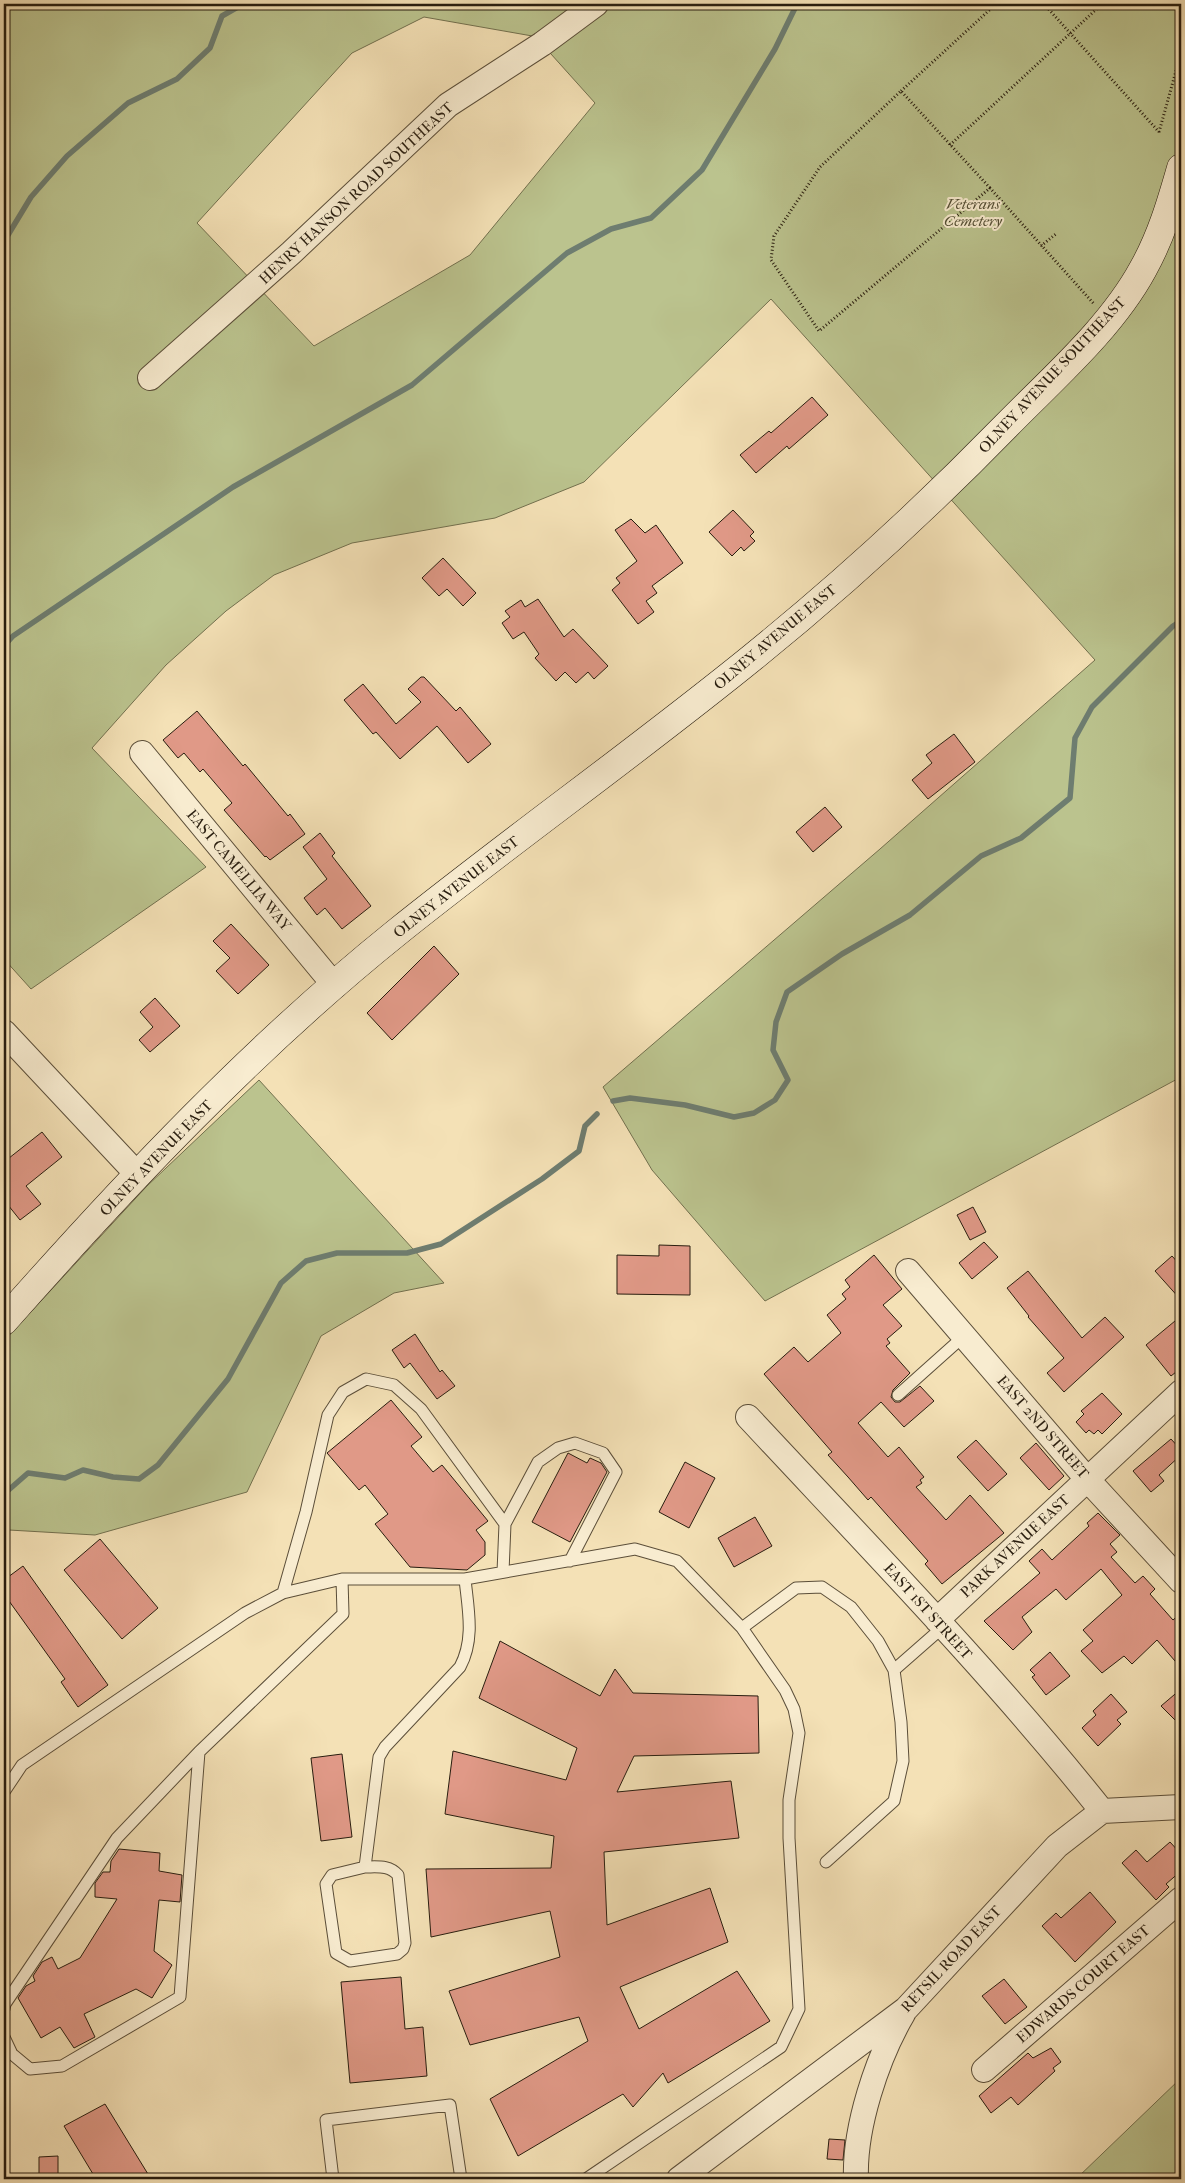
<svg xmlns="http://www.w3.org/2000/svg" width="1185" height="2183" font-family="'IM FELL French Canon',serif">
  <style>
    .green { fill: #bbc38e; stroke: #72704e }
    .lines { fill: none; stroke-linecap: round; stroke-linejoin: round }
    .stream { stroke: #6e7d70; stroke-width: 5.5 }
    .building { fill: #e09987; stroke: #281d0f }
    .lane-casing { stroke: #5b4e39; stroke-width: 13 }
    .street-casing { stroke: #5b4e39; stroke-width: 26 }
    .secondary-casing { stroke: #281d0f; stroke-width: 29 }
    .path { stroke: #281d0f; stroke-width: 3; stroke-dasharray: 1 2.5; stroke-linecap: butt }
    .lane { stroke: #f8ecd0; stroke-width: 11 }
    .street { stroke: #f8ecd0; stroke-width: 24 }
    .secondary { stroke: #f8ecd0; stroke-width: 28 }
    .labels { text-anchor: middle; stroke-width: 4; stroke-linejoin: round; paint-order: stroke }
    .street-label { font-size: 15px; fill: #281d0f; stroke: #f8ecd0 }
    .park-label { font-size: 15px; font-style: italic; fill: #544f35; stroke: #f8ecd0 }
  </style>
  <rect width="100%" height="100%" fill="#f4e1b6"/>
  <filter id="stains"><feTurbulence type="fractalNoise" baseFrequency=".004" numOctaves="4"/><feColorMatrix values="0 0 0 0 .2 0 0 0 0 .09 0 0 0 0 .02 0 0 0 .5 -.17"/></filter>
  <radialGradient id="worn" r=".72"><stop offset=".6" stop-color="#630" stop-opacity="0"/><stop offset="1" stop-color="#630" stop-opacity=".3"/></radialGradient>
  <!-- green -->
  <path class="green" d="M4 4H583L538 37 424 17 352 53 197 223 314 346 470 255 595 103 542 44 596 4H1181V1077L765 1301 652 1170 603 1087 880 849 1095 660 771 299 584 482 495 518 352 543 274 575 226 611 166 665 92 748 206 867 31 989 4 959Z
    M259 1080 444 1283 394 1293 321 1336 247 1492 95 1535 9 1530 4 1523V1341L147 1186Z
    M1181 2078V2179H1076Z"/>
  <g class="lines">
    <!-- stream -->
    <path class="stream" d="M4 237 8 235 31 197 67 156 128 103 177 79 210 48 222 16 243 4
      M4 646 13 636 233 487 412 385 567 253 611 229 651 218 702 170 775 49 797 4
      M613 1101 630 1098 685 1105 734 1117 754 1113 775 1100 788 1080 773 1050 776 1022 787 992 842 954 910 915 981 856 1021 838 1070 798 1075 738 1092 707 1173 626 1181 621
      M4 1494 28 1473 65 1478 83 1470 113 1477 139 1479 158 1465 228 1379 281 1283 306 1261 337 1253H407L441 1244 542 1179 579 1151 585 1126 597 1114"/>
  </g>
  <!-- building -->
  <path class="building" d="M812 397 828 415 789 449 787 446 756 473 740 455 769 431 771 433Z
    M733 510 754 532 750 536 755 541 744 551 741 547 732 556 709 532Z
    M631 519 645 533 656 525 683 563 652 586 657 593 646 601 654 612 638 624 612 590 620 583 616 578 637 561 615 530Z
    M443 558 476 593 463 606 447 589 439 596 422 578Z
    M538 599 564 637 573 629 608 666 594 679 588 672 576 683 565 672 556 681 535 658 539 654 524 632 513 639 502 623 510 617 505 611 521 600 525 607Z
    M421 677H424L456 711 460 707 491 744 468 763 437 726 400 759 376 732 373 734 344 700 363 684 396 724 421 702 408 689Z
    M197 711 243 766 245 764 288 816 290 814 305 834 270 860 266 856 265 857 224 810 232 803 203 769 200 772 184 753 178 758 163 740Z
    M954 734 975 762 928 799 912 780 932 763 926 755Z
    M825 807 842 827 813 852 796 832Z
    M320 833 335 853 332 856 371 906 342 929 325 908 317 915 304 898 327 879 303 847Z
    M231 924 269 965 238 994 216 971 230 958 213 941Z
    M434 946 459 974 392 1040 367 1013Z
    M155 998 180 1026 150 1052 139 1040 153 1027 140 1012Z
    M42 1132 62 1157 26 1186 41 1204 20 1220 4 1200V1162Z
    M973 1207 986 1232 970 1240 957 1215Z
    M984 1242 998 1257 972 1279 959 1263Z
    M659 1245 690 1246V1295L617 1294V1255L659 1256Z
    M874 1255 902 1289 883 1305 902 1326 887 1339 890 1343 886 1346 910 1373 893 1390 891 1397 895 1402H900L920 1386 934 1401 904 1427 881 1402 858 1423 888 1457 899 1447 924 1477 920 1480 922 1483 916 1487 946 1520 970 1495 1004 1533 942 1584 925 1564 928 1561 871 1497 868 1500 848 1477 828 1455 832 1452 764 1374 794 1347 808 1362 841 1333 827 1315 846 1299 842 1294 850 1287 845 1280Z
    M1172 1256 1181 1266V1300L1155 1271Z
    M1028 1271 1082 1338 1105 1317 1124 1337 1064 1392 1047 1373 1064 1358 1028 1317 1029 1316 1007 1288Z
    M1181 1316V1368L1171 1376 1146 1345Z
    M415 1334 440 1372 442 1370 455 1386 437 1399 410 1363 404 1368 392 1350Z
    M1102 1393 1122 1414 1102 1434 1098 1430 1094 1434 1089 1430 1086 1433 1076 1422 1084 1414 1081 1411Z
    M391 1400 422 1437 411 1446 433 1472 442 1465 488 1521 476 1530 485 1542V1555L467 1570 410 1567 375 1524 388 1514 365 1485 359 1490 327 1453Z
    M1171 1439 1181 1450V1455L1159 1475 1164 1481 1151 1492 1133 1471Z
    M976 1440 1007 1474 988 1491 957 1457Z
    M1036 1443 1064 1476 1049 1490 1020 1458Z
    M568 1453 587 1463 590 1458 601 1463 607 1472 570 1542 532 1522Z
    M685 1462 715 1478 689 1528 659 1512Z
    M1098 1513 1120 1535 1110 1544 1117 1552 1111 1557 1135 1583 1143 1576 1155 1589 1150 1594 1173 1620 1181 1613V1668L1157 1640 1132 1664 1124 1656 1102 1673 1081 1651 1093 1641 1083 1630 1122 1595 1101 1569 1066 1600 1056 1589 1022 1617 1032 1632 1013 1650 984 1621 1040 1573 1029 1561 1042 1549 1052 1560 1089 1526 1087 1523Z
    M755 1517 772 1546 734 1567 718 1538Z
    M100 1539 158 1608 122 1639 64 1570Z
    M23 1566 108 1685 78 1707 61 1682 65 1679 4 1594V1580Z
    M500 1641 600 1696 615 1669 633 1693 758 1696 759 1753 634 1756 617 1792 731 1781 739 1838 604 1852 607 1925 710 1888 728 1942 620 1987 639 2029 737 1971 770 2021 668 2083 663 2073 633 2107 623 2094 518 2156 490 2099 588 2041 579 2017 470 2045 449 1991 560 1957 550 1911 431 1937 426 1869 551 1868 554 1836 445 1814 453 1751 566 1780 577 1748 479 1698Z
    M1050 1652 1070 1676 1046 1695 1032 1677 1035 1675 1030 1670Z
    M1181 1689V1726L1161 1706Z
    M1111 1694 1127 1712 1117 1720 1121 1724 1098 1746 1082 1728 1096 1715 1093 1711Z
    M342 1754 352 1837 321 1841 311 1758Z
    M1170 1842 1181 1854V1871L1166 1884 1169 1887 1156 1900 1122 1863 1136 1850 1147 1862Z
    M119 1849 160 1853 159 1871 182 1875 180 1902 159 1900 154 1951 172 1965 152 1998 136 1989 84 2014 95 2037 74 2048 60 2027 41 2038 18 1998 26 1986 35 1981 33 1976 42 1962 52 1957 58 1969 80 1958 117 1899 95 1897V1883L103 1872H110L111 1861Z
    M1090 1892 1116 1922 1075 1962 1042 1926 1056 1913 1061 1918Z
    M401 1977 405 2029 423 2027 427 2076 350 2083 341 1982Z
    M1004 1979 1027 2007 1005 2024 982 1996Z
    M1051 2048 1061 2062 1053 2068 1055 2071 1018 2105 1011 2097 991 2113 979 2096 1028 2053 1033 2058Z
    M105 2104 151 2179H96L64 2126Z
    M829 2139 845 2140 843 2160 827 2159Z
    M58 2156V2174H39V2157Z"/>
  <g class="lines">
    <defs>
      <path id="lane" d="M898 1395 964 1336
        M505 1524 538 1462 558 1448 575 1443 603 1453 616 1472 570 1561
        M283 1593 306 1512 328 1415 343 1392 366 1379 394 1385 421 1409 505 1524 503 1572
        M742 1628 796 1588 822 1587 851 1607 878 1641 894 1670 901 1722 903 1761 894 1801 826 1862
        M894 1670 943 1627
        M4 1792 22 1765 245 1613 283 1593 342 1579H465L635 1549 677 1561 742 1628 785 1690 794 1709 799 1733 789 1800V1838L799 2009 781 2047 586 2179
        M365 1867 379 1757 385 1747 460 1667C475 1639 468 1609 465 1579
        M365 1867C378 1867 389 1865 398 1875L405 1943 403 1949 397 1954 350 1961 336 1953 326 1884 332 1875Z
        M4 2009 5 2004 117 1838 199 1752 343 1614 342 1579
        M4 2037 12 2054 30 2069 62 2066 180 1997 199 1752
        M333 2179 326 2120 450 2105 461 2179"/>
      <path id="street" d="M150 378 291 253 448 105 542 44 596 4
        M142 753 335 986
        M4 1032 137 1174
        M908 1271 1087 1479 1181 1581
        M748 1417C868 1546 992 1673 1102 1811
        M937 1620 1181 1392
        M984 2070 1181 1899
        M679 2179 906 2009 1057 1846 1102 1811 1181 1807
        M856 2179C854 2128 877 2058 903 2014"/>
      <path id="secondary" d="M4 1321C125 1184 253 1048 396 933 513 839 636 752 753 657 842 585 926 508 1006 426 1053 378 1111 328 1143 269 1161 237 1171 203 1181 168"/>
    </defs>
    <!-- lane casing -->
    <use href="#lane" class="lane-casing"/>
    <!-- street casing -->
    <use href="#street" class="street-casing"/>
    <!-- secondary casing -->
    <use href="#secondary" class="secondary-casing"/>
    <!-- path -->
    <path class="path" d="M1044 4 1159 132
      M901 91 996 4
      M1159 132 1181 53
      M950 145 1102 4
      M990 188 901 91 820 167 774 236 771 260 819 331 990 188 1094 304
      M1041 246 1057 233"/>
    <!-- lane -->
    <use href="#lane" class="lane"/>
    <!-- street -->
    <use href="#street" class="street"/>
    <!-- secondary -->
    <use href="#secondary" class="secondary"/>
  </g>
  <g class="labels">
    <!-- street labels -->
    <g class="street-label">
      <text transform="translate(356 193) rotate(-43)" y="5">HENRY HANSON ROAD SOUTHEAST</text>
      <text transform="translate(1052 375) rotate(-47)" y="5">OLNEY AVENUE SOUTHEAST</text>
      <text transform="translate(775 637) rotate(-40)" y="5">OLNEY AVENUE EAST</text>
      <text transform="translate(239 870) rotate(50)" y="5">EAST CAMELLIA WAY</text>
      <text transform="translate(456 887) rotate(-38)" y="5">OLNEY AVENUE EAST</text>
      <text transform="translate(156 1158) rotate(-46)" y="5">OLNEY AVENUE EAST</text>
      <text transform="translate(1043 1427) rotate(49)" y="5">EAST 2ND STREET</text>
      <text transform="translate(1015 1546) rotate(-43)" y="5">PARK AVENUE EAST</text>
      <text transform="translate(928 1611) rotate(48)" y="5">EAST 1ST STREET</text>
      <text transform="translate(951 1959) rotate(-47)" y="5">RETSIL ROAD EAST</text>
      <text transform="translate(1083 1984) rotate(-41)" y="5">EDWARDS COURT EAST</text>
    </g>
    <!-- park labels -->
    <g class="park-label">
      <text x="973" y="209">Veterans<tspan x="973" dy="17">Cemetery</tspan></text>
    </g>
  </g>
  <!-- margin -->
  <rect width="1185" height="2183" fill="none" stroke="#f4e1b6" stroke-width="20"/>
  <rect x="5" y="5" width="1175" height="2173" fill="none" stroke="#281d0f" stroke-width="2.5"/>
  <rect x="10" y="10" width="1165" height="2163" fill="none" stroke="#281d0f"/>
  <rect width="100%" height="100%" filter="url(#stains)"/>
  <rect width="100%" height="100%" fill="url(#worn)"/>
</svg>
